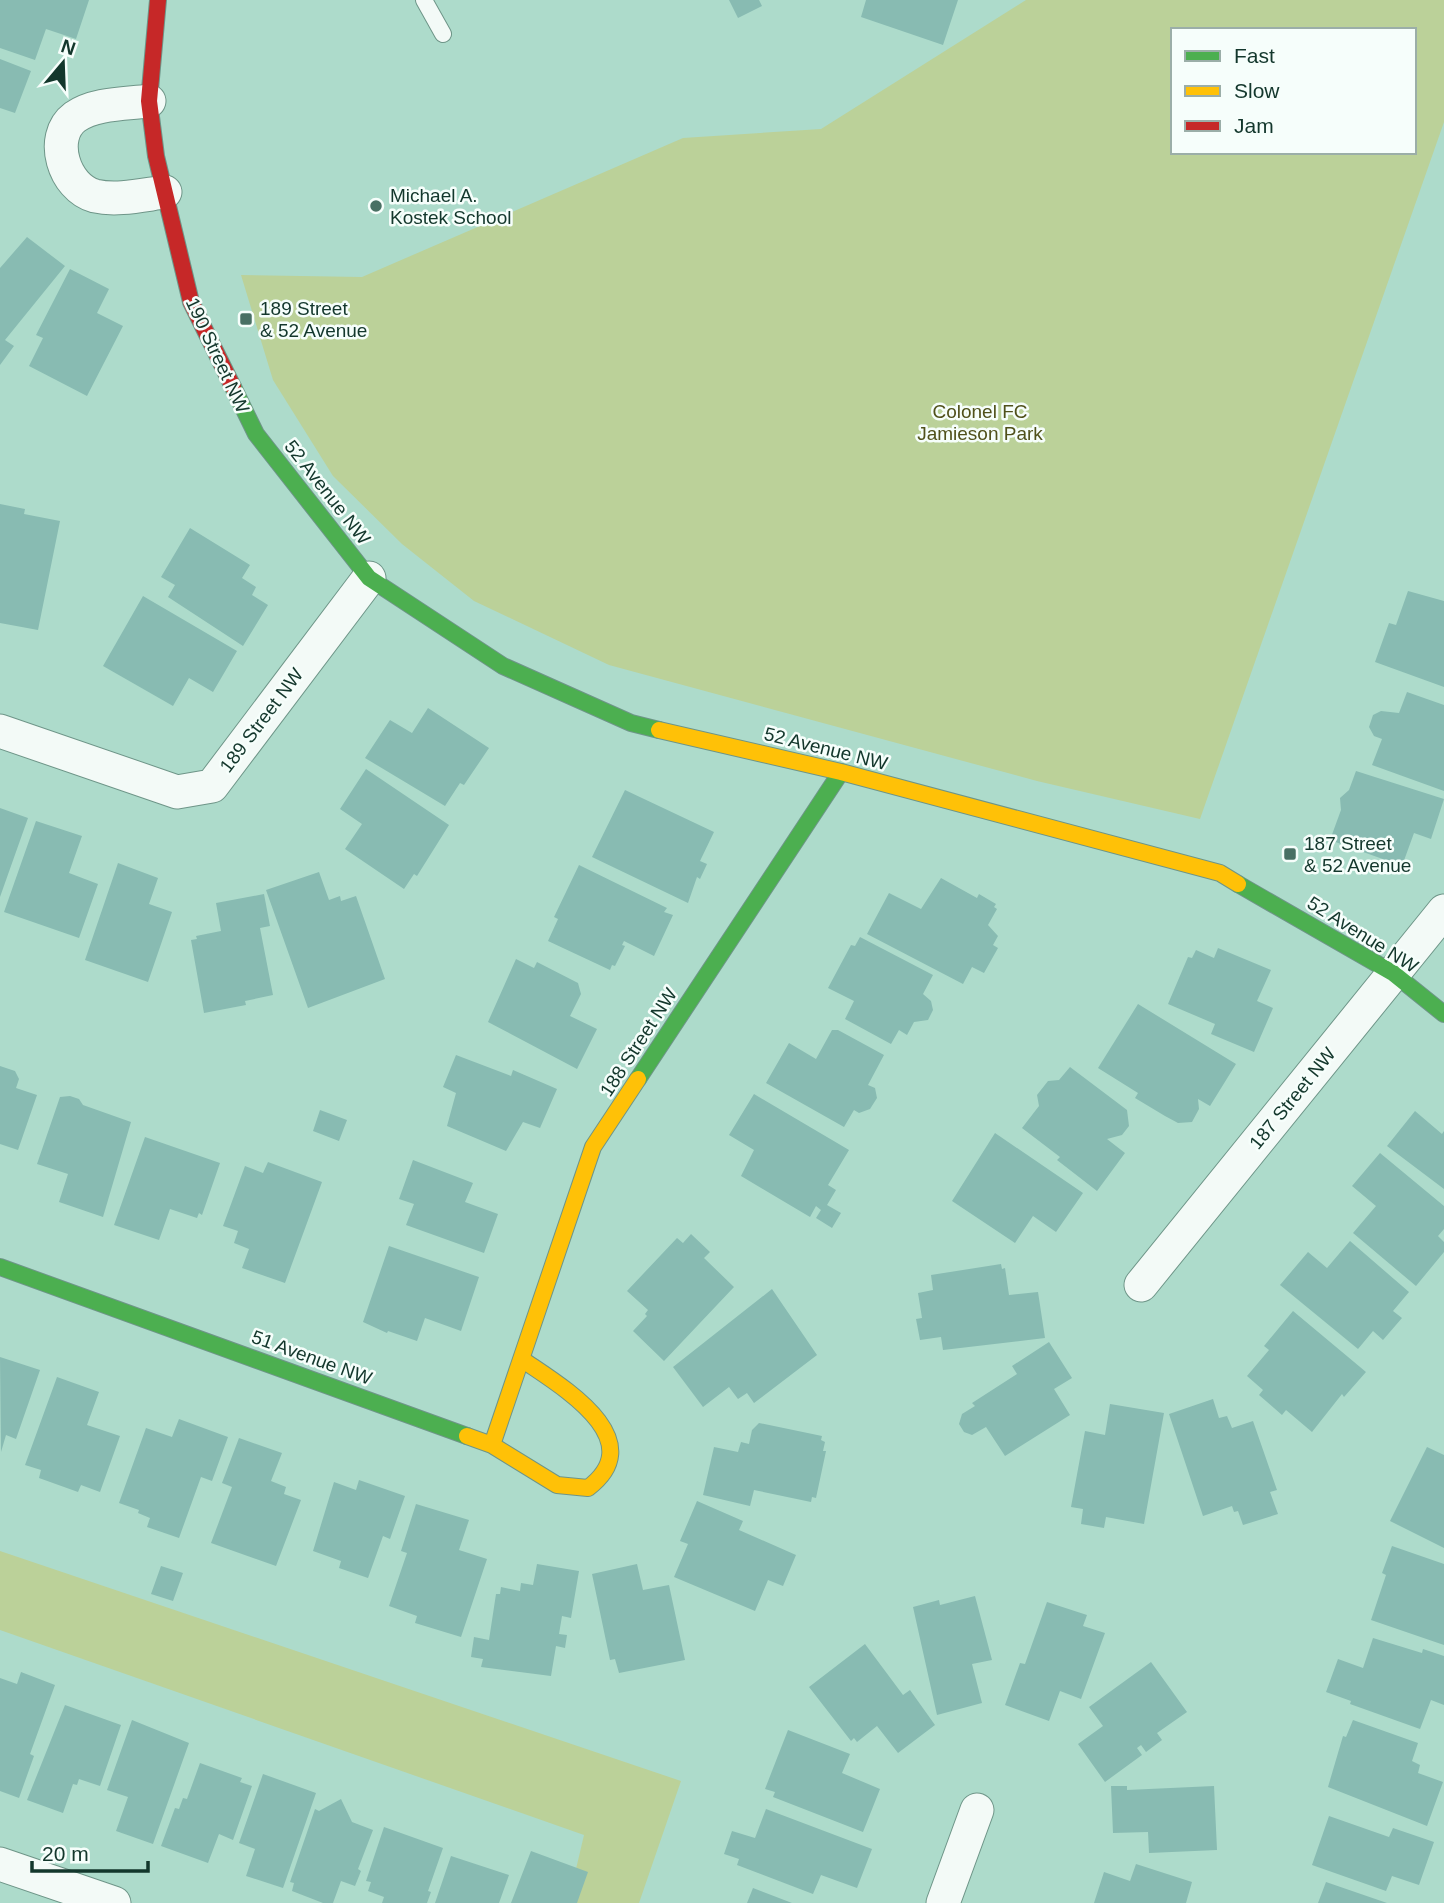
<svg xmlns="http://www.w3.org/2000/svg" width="1444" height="1903" font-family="Arial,sans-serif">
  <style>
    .green { fill: #bbd199; fill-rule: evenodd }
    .building { fill: #88bbb2 }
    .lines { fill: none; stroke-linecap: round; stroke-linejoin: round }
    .lane-casing { stroke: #6e9588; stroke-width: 18 }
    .street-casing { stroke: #6e9588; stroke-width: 35 }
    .fast-casing { stroke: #6e9588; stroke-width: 18 }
    .slow-casing { stroke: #6e9588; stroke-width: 18 }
    .jam-casing { stroke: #6e9588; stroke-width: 18 }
    .lane { stroke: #f3faf7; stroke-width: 16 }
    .street { stroke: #f3faf7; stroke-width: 33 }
    .fast { stroke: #4caf50; stroke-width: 16 }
    .slow { stroke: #ffc107; stroke-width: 16 }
    .jam { stroke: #c62828; stroke-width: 16 }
    .poi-dot { fill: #497064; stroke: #f6fefb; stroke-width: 2.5 }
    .labels { text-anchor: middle; stroke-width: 5; stroke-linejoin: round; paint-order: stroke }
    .poi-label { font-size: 19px; fill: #13372c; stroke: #f6fefb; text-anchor: start }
    .street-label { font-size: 19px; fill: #13372c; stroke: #f6fefb }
    .park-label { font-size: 19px; fill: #50511b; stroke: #f6fefb }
  </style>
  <rect width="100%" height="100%" fill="#addbcb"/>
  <!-- green -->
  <path class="green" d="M1026 0H1444V122L1200 819 1037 781 609 665 474 601 402 544 333 476 273 380 241 275 362 277 683 138 821 129ZM1173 30H1414V152H1173Z
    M0 1551 681 1781 639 1903H568L584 1835 0 1630Z"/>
  <!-- building -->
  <path class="building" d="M0 0H89L76 39 46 29 35 60 0 48Z
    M729 0H759L762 6 738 18Z
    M866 0H958L943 45 861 17Z
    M0 59 31 71 15 113 0 108Z
    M27 237 65 266 5 340 14 346 0 365V268Z
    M70 269 109 289 97 313 123 326 87 396 29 366 43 338 36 335Z
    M0 504 25 509 24 514 60 521 38 630 0 623Z
    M190 528 250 565 242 578 256 587 252 595 268 605 243 646 168 597 175 585 161 577Z
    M1408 591 1444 601V687L1375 662 1389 623 1396 625Z
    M143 596 237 651 213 692 189 678 173 706 103 666Z
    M1407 692 1444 705V791L1372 765 1382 739 1374 736 1369 727 1373 715 1381 711 1399 713Z
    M428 708 489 748 464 785 460 783 445 806 365 758 390 720 412 733Z
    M366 769 449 825 417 876 414 874 404 889 345 849 362 824 340 809Z
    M1356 771 1444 799 1431 839 1414 833 1402 866 1330 840 1341 810 1340 798 1349 790Z
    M625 790 714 832 700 861 707 864 700 879 697 877 688 903 592 857Z
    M0 808 28 818 0 897Z
    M36 821 82 836 69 873 98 884 79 938 4 912Z
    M118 863 158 878 149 904 172 912 148 982 85 960Z
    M579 865 667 908 664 912 673 915 654 956 624 941 622 945 625 946 615 966 612 965 610 970 548 941 558 919 554 917Z
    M319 872 329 900 340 896 341 901 356 896 385 979 308 1008 266 890Z
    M941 878 977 898 979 894 996 904 994 907 997 909 988 925 998 936 993 945 998 948 984 973 972 967 963 984 867 934 889 893 921 909Z
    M264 894 270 926 260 928 273 995 245 1001 246 1005 204 1013 191 940 197 939 196 936 221 931 216 903Z
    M860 937 933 975 923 994 931 1001 933 1010 928 1020 914 1022 907 1035 899 1030 891 1044 845 1019 854 1001 828 988 851 945 855 946Z
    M1218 948 1271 970 1257 1001 1273 1008 1254 1052 1211 1034 1215 1024 1168 1004 1188 957 1192 958 1196 950 1214 958Z
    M516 959 534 968 537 962 578 983 581 994 570 1016 597 1029 577 1069 488 1022Z
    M1138 1004 1236 1064 1210 1106 1198 1099 1199 1109 1192 1122 1178 1123 1165 1116 1135 1098 1138 1093 1098 1068Z
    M832 1030H838L884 1055 868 1085 875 1088 877 1098 870 1109 859 1113 854 1110 844 1127 766 1083 789 1043 816 1059Z
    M456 1055 511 1076 513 1070 557 1089 540 1128 523 1122 506 1151 447 1126 456 1093 443 1087Z
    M0 1066 15 1071 19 1079 16 1088 37 1095 18 1150 0 1144Z
    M1070 1067 1127 1110 1129 1126 1122 1135 1107 1139 1125 1153 1097 1191 1057 1160 1060 1157 1022 1128 1039 1106 1037 1095 1048 1081 1059 1080Z
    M754 1094 849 1150 828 1185 836 1190 827 1205 841 1213 832 1228 816 1218 821 1210 816 1206 810 1217 741 1176 754 1150 729 1135Z
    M70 1096 79 1099 83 1105 131 1122 103 1217 59 1202 68 1174 37 1164 60 1097Z
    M320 1110 347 1120 339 1141 313 1131Z
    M1415 1111 1442 1134 1444 1131V1189L1387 1146Z
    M995 1133 1083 1193 1056 1232 1033 1216 1015 1243 952 1201Z
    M145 1137 220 1163 202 1215 199 1213 197 1218 170 1209 159 1240 114 1225Z
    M1380 1153 1444 1206V1229L1438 1236 1444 1242V1252L1416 1286 1353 1233 1376 1206 1352 1186Z
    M413 1160 473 1183 465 1202 498 1214 484 1253 406 1225 414 1204 399 1199Z
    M268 1162 322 1182 285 1283 242 1268 249 1249 234 1243 238 1231 223 1226 245 1166 263 1173Z
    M691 1234 710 1252 704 1258 734 1287 664 1361 633 1331 647 1316 645 1314 648 1310 627 1291 677 1238 683 1243Z
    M1350 1241 1409 1292 1393 1311 1402 1318 1383 1340 1373 1331 1358 1349 1280 1285 1308 1252 1327 1268Z
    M389 1246 479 1277 461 1331 425 1318 417 1341 388 1331 387 1333 363 1322Z
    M1001 1264 1002 1269 1005 1268 1009 1295 1038 1292 1045 1338 943 1350 941 1337 920 1340 916 1319 922 1318 918 1293 933 1290 931 1275Z
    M772 1289 817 1355 754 1403 747 1393 738 1399 729 1387 703 1407 673 1367Z
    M1293 1311 1366 1372 1344 1397 1342 1394 1312 1432 1286 1410 1282 1415 1259 1395 1263 1390 1247 1376 1269 1350 1264 1346Z
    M1049 1342 1072 1378 1054 1389 1070 1415 1005 1456 986 1427 972 1435 964 1432 959 1424 962 1414 975 1406 972 1403 1017 1374 1012 1366Z
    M0 1357 40 1370 16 1439 6 1435 1 1452Z
    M57 1377 99 1392 87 1425 120 1436 100 1492 81 1485 78 1492 39 1478 41 1470 25 1465Z
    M1213 1399 1219 1418 1227 1416 1232 1428 1253 1421 1277 1490 1270 1492 1278 1514 1243 1525 1238 1511 1234 1512 1232 1506 1203 1516 1169 1414Z
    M1110 1404 1164 1413 1144 1524 1106 1517 1104 1528 1081 1524 1083 1509 1071 1507 1085 1431 1105 1435Z
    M179 1419 228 1437 212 1481 201 1477 179 1538 147 1527 150 1518 138 1513 139 1510 119 1503 146 1428 172 1437Z
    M759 1423 822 1436 821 1440 825 1442 823 1451H826L816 1498 812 1497 811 1502 754 1490 750 1506 703 1495 714 1447 738 1452 741 1442 749 1444 752 1430Z
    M239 1438 282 1453 271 1481 286 1487 284 1494 301 1500 276 1566 211 1543 232 1487 222 1483Z
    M1427 1447 1444 1455V1548L1390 1521Z
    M359 1480 405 1496 390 1539 383 1536 368 1578 339 1568 341 1561 313 1551 334 1482 356 1490Z
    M697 1501 743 1521 739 1530 796 1555 783 1586 768 1580 755 1611 674 1577 688 1544 680 1541Z
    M416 1504 469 1520 459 1550 487 1559 461 1637 415 1623 417 1616 389 1606 407 1553 401 1551Z
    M1392 1546 1444 1564V1645L1371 1620 1386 1575 1382 1573Z
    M537 1564 579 1571 571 1618 562 1616 559 1634 567 1635 565 1648 556 1646 551 1676 481 1667 483 1659 471 1657 474 1637 489 1640 496 1594H500L501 1587 520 1591 521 1583 533 1585Z
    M637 1564 643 1590 669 1585 685 1660 619 1673 615 1659 610 1660 592 1574Z
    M161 1566 183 1573 173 1601 151 1594Z
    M975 1596 992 1660 972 1664 982 1703 937 1715 913 1607 939 1600 940 1605Z
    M1047 1602 1087 1615 1083 1626 1105 1633 1081 1699 1060 1691 1049 1721 1005 1705 1020 1663 1025 1664Z
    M1373 1638 1422 1653 1423 1649 1444 1656V1705L1431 1700 1420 1729 1350 1704 1351 1701 1326 1692 1338 1659 1363 1668Z
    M865 1644 903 1695 910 1690 935 1725 898 1753 877 1726 857 1742 854 1738 851 1741 809 1687Z
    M1151 1662 1187 1712 1157 1733 1162 1740 1146 1752 1141 1745 1137 1748 1142 1755 1105 1782 1078 1744 1103 1726 1089 1707Z
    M21 1672 55 1685 30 1754 34 1756 19 1798 0 1791V1678L17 1684Z
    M65 1705 121 1725 100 1786 79 1779 77 1785 73 1784 63 1813 27 1800Z
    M132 1720 189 1743 153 1844 116 1831 128 1797 107 1790Z
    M1353 1720 1418 1743 1412 1761 1420 1765 1418 1773 1443 1782 1427 1826 1328 1787 1343 1736 1346 1737Z
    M788 1730 850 1754 842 1773 880 1789 863 1832 773 1797 775 1792 765 1789Z
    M200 1763 242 1778 240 1782 252 1786 233 1840 219 1834 208 1863 161 1846 175 1808 179 1809 183 1798 187 1799Z
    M263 1774 316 1793 283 1888 246 1876 255 1849 239 1843Z
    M1111 1786H1127V1790L1214 1786 1217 1850 1149 1853 1148 1832 1113 1833Z
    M341 1799 352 1822 373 1830 358 1869 361 1871 355 1886 341 1881 333 1903H323L292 1891 294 1883 290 1882 315 1809 319 1811Z
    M766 1809 872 1849 857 1888 821 1875 813 1894 737 1865 739 1859 724 1854 732 1831 755 1838Z
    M1329 1816 1389 1837 1393 1828 1434 1842 1419 1885 1392 1876 1386 1891 1312 1865Z
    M384 1827 443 1848 428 1891 431 1892 427 1903H382L384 1897 368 1891 371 1882 366 1881Z
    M531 1851 588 1872 577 1903H511Z
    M451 1856 509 1875 499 1903H435Z
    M1136 1864 1192 1882 1186 1903H1094L1104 1872 1130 1881Z
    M1326 1882 1387 1903H1318Z
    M753 1888 792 1903H747Z"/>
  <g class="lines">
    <defs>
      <path id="lane" d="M424 0 443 34"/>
      <path id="street" d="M149 101C126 104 95 103 75 117 48 137 64 188 95 196 117 201 142 195 165 192
        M0 731 177 792 212 786 369 578
        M1141 1285 1444 911
        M0 1864 114 1903
        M943 1903 977 1810"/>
      <path id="fast" d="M233 387 256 434 369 578 503 666 631 723 659 730
        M1238 884 1393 973 1444 1014
        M638 1079 841 772
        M0 1267 467 1436"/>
      <path id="slow" d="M659 730 841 772 1220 873 1238 884
        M467 1436 492 1445 557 1485 588 1488C653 1439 559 1385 523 1360
        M492 1445 593 1147 638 1079"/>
      <path id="jam" d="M158 0 149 101 156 156 191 302 233 387"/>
    </defs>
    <!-- lane casing -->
    <use href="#lane" class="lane-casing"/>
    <!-- street casing -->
    <use href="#street" class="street-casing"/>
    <!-- fast casing -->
    <use href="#fast" class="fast-casing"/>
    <!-- slow casing -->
    <use href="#slow" class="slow-casing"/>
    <!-- jam casing -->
    <use href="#jam" class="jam-casing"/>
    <!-- lane -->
    <use href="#lane" class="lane"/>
    <!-- street -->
    <use href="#street" class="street"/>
    <!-- fast -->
    <use href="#fast" class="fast"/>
    <!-- slow -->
    <use href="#slow" class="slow"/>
    <!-- jam -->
    <use href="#jam" class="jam"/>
  </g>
  <!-- markers -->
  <g class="poi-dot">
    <circle cx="376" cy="206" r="7"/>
    <rect x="239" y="312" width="14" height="14" rx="3.5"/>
    <rect x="1283" y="847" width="14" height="14" rx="3.5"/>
  </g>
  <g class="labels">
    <!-- poi labels -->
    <g class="poi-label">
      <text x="390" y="202">Michael A.<tspan x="390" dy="22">Kostek School</tspan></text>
      <text x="260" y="315">189 Street<tspan x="260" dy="22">&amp; 52 Avenue</tspan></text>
      <text x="1304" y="850">187 Street<tspan x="1304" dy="22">&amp; 52 Avenue</tspan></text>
    </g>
    <!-- street labels -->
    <g class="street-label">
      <text transform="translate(218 355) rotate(65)" y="7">190 Street NW</text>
      <text transform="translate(328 492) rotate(52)" y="7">52 Avenue NW</text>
      <text transform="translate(261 720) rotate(-53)" y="7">189 Street NW</text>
      <text transform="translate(826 748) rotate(14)" y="7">52 Avenue NW</text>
      <text transform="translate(1363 934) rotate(32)" y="7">52 Avenue NW</text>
      <text transform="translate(638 1042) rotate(-57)" y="7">188 Street NW</text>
      <text transform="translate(1292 1098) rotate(-51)" y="7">187 Street NW</text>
      <text transform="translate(312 1357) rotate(20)" y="7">51 Avenue NW</text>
    </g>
    <!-- park labels -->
    <g class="park-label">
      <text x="980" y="418">Colonel FC<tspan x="980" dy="22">Jamieson Park</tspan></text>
    </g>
  </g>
  <!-- legend -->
  <rect x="1171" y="28" width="245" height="126" fill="#f6fefb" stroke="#9baea8" stroke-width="2"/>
  <rect x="1185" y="51" width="35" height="10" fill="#4caf50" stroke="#9baea8" stroke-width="2"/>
  <text x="1234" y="63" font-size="21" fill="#13372c">Fast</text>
  <rect x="1185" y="86" width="35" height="10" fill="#ffc107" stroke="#9baea8" stroke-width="2"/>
  <text x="1234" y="98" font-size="21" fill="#13372c">Slow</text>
  <rect x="1185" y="121" width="35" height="10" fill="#c62828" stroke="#9baea8" stroke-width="2"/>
  <text x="1234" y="133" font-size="21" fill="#13372c">Jam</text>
  <!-- north arrow -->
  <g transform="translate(63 63) rotate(19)" stroke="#f6fefb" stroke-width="5" paint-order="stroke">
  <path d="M0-5L12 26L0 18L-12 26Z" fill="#13372c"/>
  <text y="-10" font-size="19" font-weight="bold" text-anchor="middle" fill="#13372c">N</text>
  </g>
  <!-- scale -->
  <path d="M32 1861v10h116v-10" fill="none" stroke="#13372c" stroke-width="3.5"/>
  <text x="42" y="1861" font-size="21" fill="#13372c" stroke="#f6fefb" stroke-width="5" paint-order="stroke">20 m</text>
</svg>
